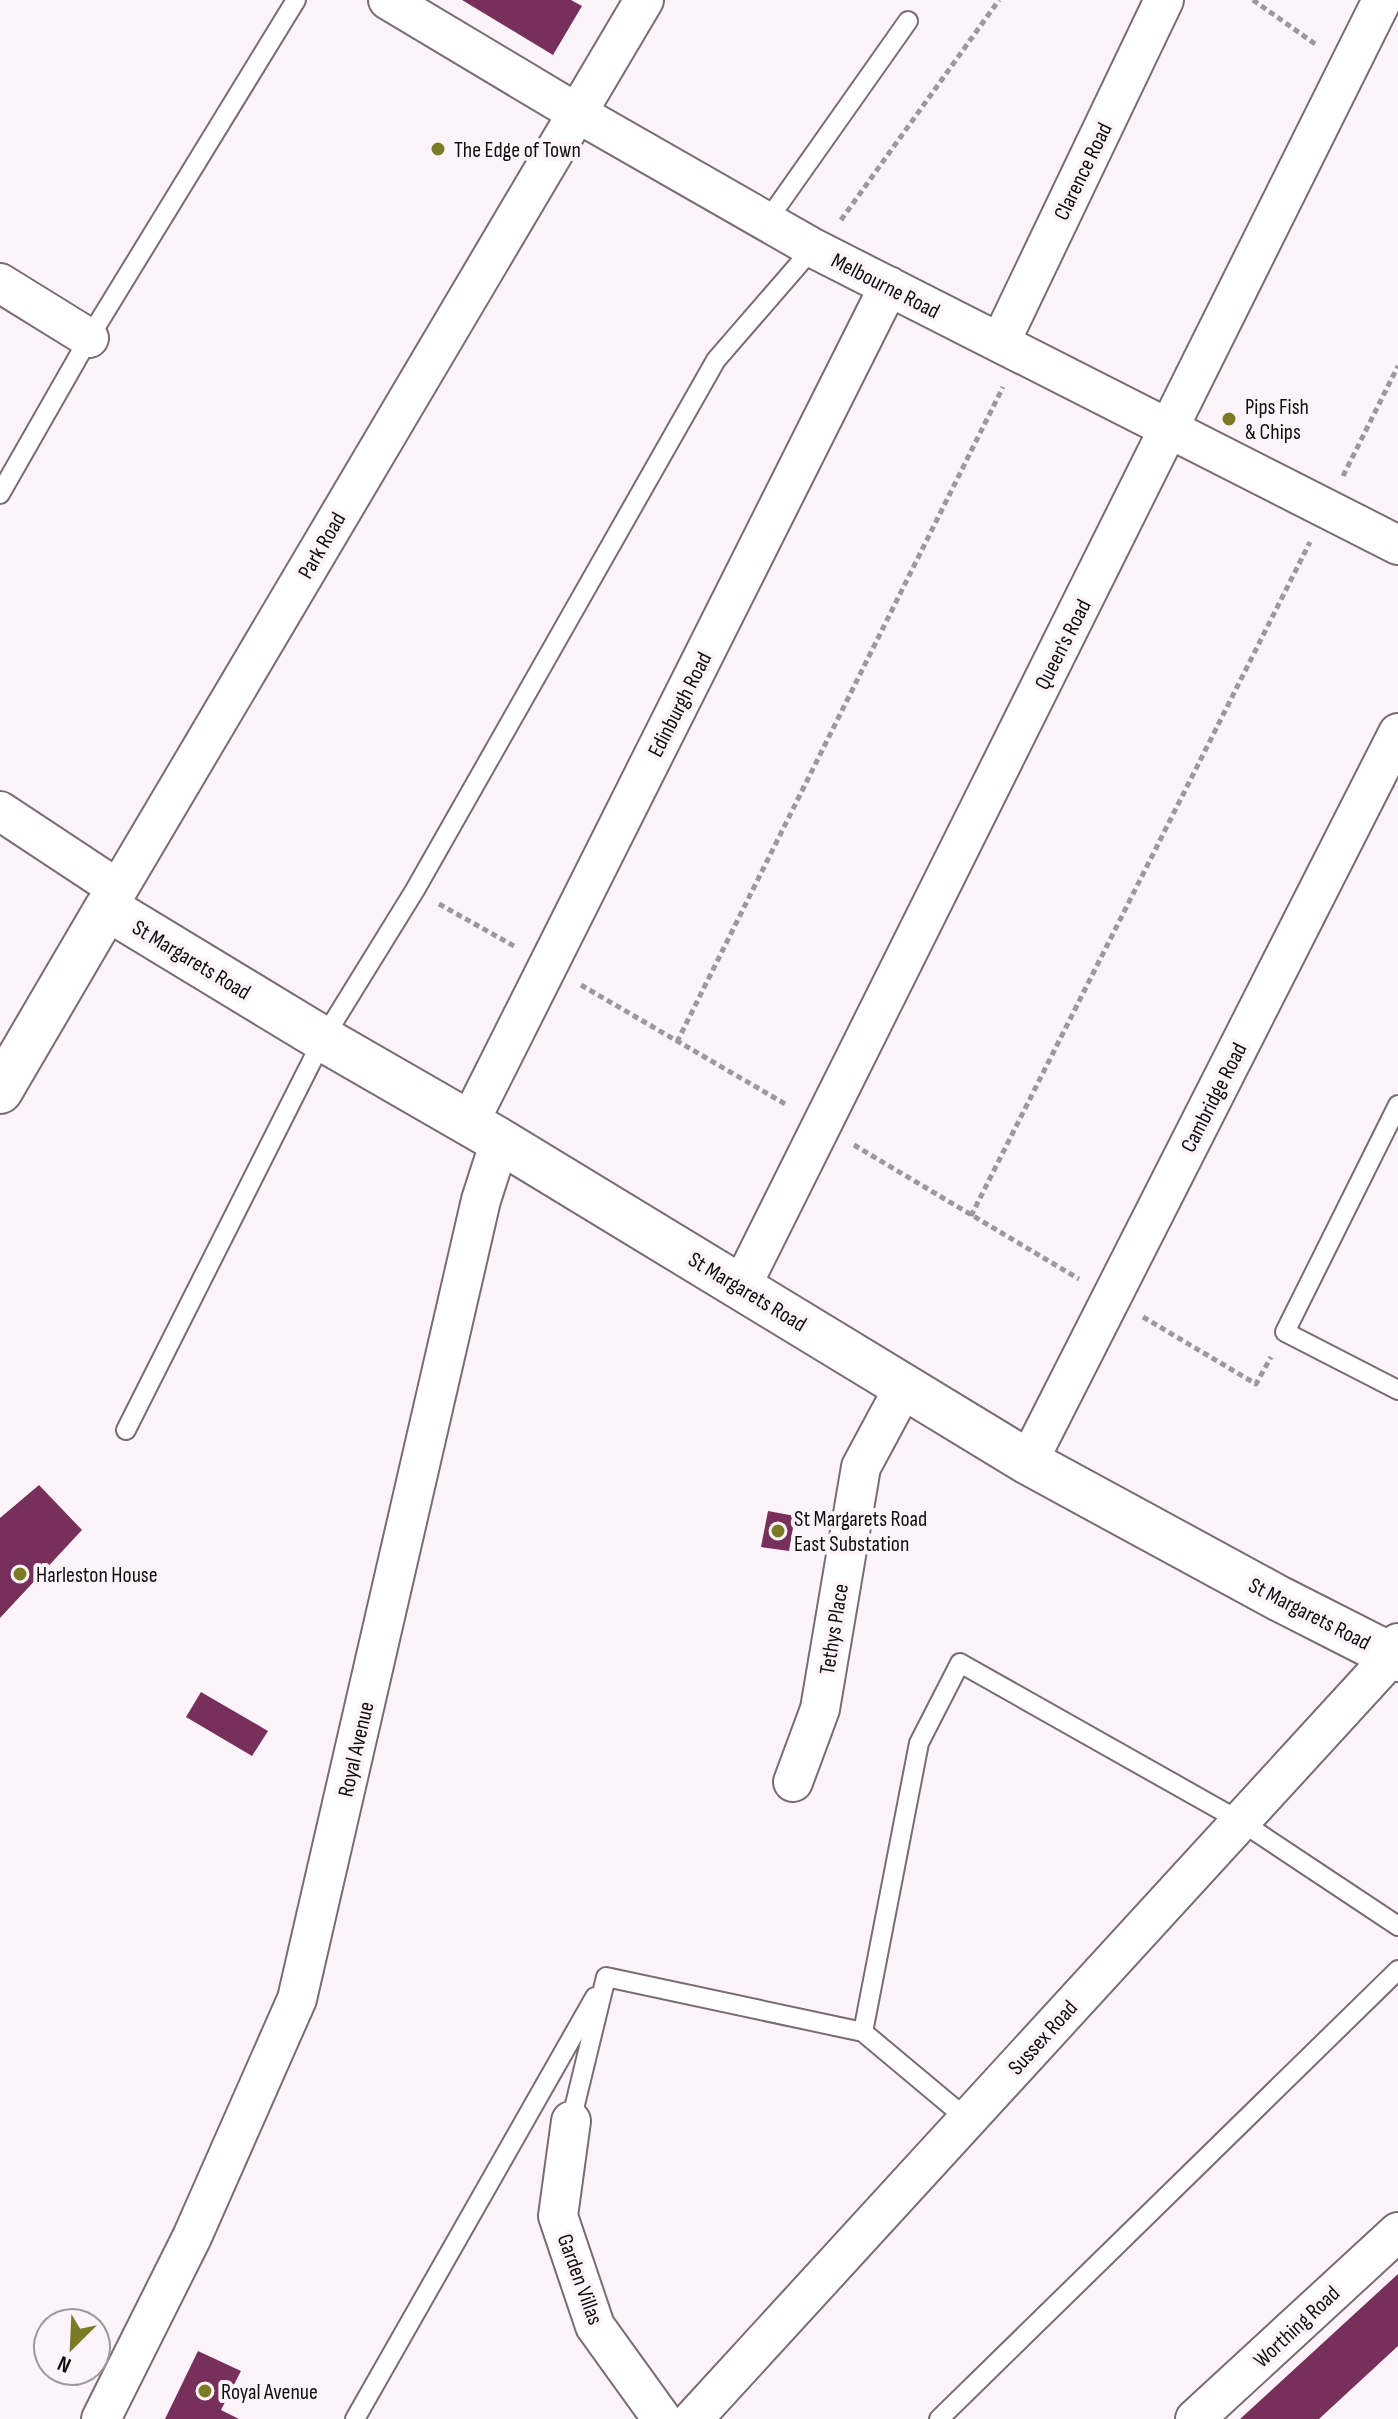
<svg xmlns="http://www.w3.org/2000/svg" width="1398" height="2419" font-family="'Sofia Sans Condensed',sans-serif">
  <style>
    .building { fill: #77305c }
    .lines { fill: none; stroke-linecap: round; stroke-linejoin: round }
    .service-casing { stroke: #796c73; stroke-width: 22 }
    .minor-casing { stroke: #796c73; stroke-width: 42 }
    .tertiary-casing { stroke: #796c73; stroke-width: 48 }
    .path { stroke: #9e979b; stroke-width: 5; stroke-dasharray: 6 4; stroke-linecap: butt }
    .service { stroke: #fff; stroke-width: 18 }
    .minor { stroke: #fff; stroke-width: 38 }
    .tertiary { stroke: #fff; stroke-width: 44 }
    .poi-dot { fill: #7a7b24; stroke: #fdf4f9; stroke-width: 3 }
    .labels { text-anchor: middle; stroke-width: 8; stroke-linejoin: round; paint-order: stroke }
    .poi-label { font-size: 22px; fill: #120e10; stroke: #fdf4f9; text-anchor: start }
    .street-label { font-size: 22px; fill: #120e10; stroke: #fdf4f9 }
  </style>
  <rect width="100%" height="100%" fill="#fdf4f9"/>
  <!-- building -->
  <path class="building" d="M462 0H571L582 6 553 55Z
    M39 1485 82 1530 0 1618V1518Z
    M768 1511 795 1516 789 1551 761 1547Z
    M201 1692 268 1731 252 1756 186 1717Z
    M1398 2274V2346L1319 2419H1240Z
    M198 2351 241 2371 221 2410 239 2419H165Z"/>
  <g class="lines">
    <defs>
      <path id="service" d="M767 221 908 21
        M0 494 89 338 296 0
        M1398 1105 1285 1332 1398 1390
        M126 1430 323 1039 415 890 716 360 813 248
        M863 2032 967 2119
        M571 2121 606 1977 863 2032 919 1743 960 1663 1240 1821 1398 1926
        M355 2419 595 1997
        M939 2419 1398 1970"/>
      <path id="minor" d="M388 0 577 113 813 248 1398 545
        M0 283 89 338
        M1000 343 1164 0
        M0 811 118 889
        M107 908 644 0
        M469 1123 889 286
        M741 1287 1382 0
        M1028 1462 1398 733
        M793 1782 820 1709 861 1467 904 1387
        M571 2121 558 2216 595 2326 662 2419
        M101 2419 192 2237 297 1999 481 1200 500 1141
        M693 2419 1392 1656 1398 1643
        M1195 2419 1398 2232"/>
      <path id="tertiary" d="M0 1091 107 908 323 1039 500 1141 1028 1462 1278 1598 1398 1659"/>
    </defs>
    <!-- service casing -->
    <use href="#service" class="service-casing"/>
    <!-- minor casing -->
    <use href="#minor" class="minor-casing"/>
    <!-- tertiary casing -->
    <use href="#tertiary" class="tertiary-casing"/>
    <!-- path -->
    <path class="path" d="M1253 0 1318 46
      M841 220 999 0
      M1343 476 1398 366
      M439 904 514 946
      M581 985 787 1105
      M677 1042 1003 387
      M854 1145 1079 1279
      M971 1216 1310 542
      M1143 1317 1256 1384 1271 1357"/>
    <!-- service -->
    <use href="#service" class="service"/>
    <!-- minor -->
    <use href="#minor" class="minor"/>
    <!-- tertiary -->
    <use href="#tertiary" class="tertiary"/>
  </g>
  <!-- markers -->
  <g class="poi-dot">
    <circle cx="438" cy="149" r="8"/>
    <circle cx="1229" cy="419" r="8"/>
    <circle cx="778" cy="1531" r="8"/>
    <circle cx="20" cy="1574" r="8"/>
    <circle cx="205" cy="2391" r="8"/>
  </g>
  <g class="labels">
    <!-- poi labels -->
    <g class="poi-label">
      <text x="454" y="157">The Edge of Town</text>
      <text x="1245" y="414">Pips Fish<tspan x="1245" dy="25">&amp; Chips</tspan></text>
      <text x="794" y="1526">St Margarets Road<tspan x="794" dy="25">East Substation</tspan></text>
      <text x="36" y="1582">Harleston House</text>
      <text x="221" y="2399">Royal Avenue</text>
    </g>
    <!-- street labels -->
    <g class="street-label">
      <text transform="translate(1082 171) rotate(-64)" y="8">Clarence Road</text>
      <text transform="translate(886 285) rotate(27)" y="8">Melbourne Road</text>
      <text transform="translate(321 545) rotate(-60)" y="8">Park Road</text>
      <text transform="translate(1062 644) rotate(-63)" y="8">Queen's Road</text>
      <text transform="translate(679 704) rotate(-63)" y="8">Edinburgh Road</text>
      <text transform="translate(192 959) rotate(31)" y="8">St Margarets Road</text>
      <text transform="translate(1213 1097) rotate(-63)" y="8">Cambridge Road</text>
      <text transform="translate(748 1291) rotate(31)" y="8">St Margarets Road</text>
      <text transform="translate(1310 1613) rotate(27)" y="8">St Margarets Road</text>
      <text transform="translate(833 1629) rotate(-81)" y="8">Tethys Place</text>
      <text transform="translate(355 1749) rotate(-77)" y="8">Royal Avenue</text>
      <text transform="translate(1042 2037) rotate(-48)" y="8">Sussex Road</text>
      <text transform="translate(581 2279) rotate(70)" y="8">Garden Villas</text>
      <text transform="translate(1296 2326) rotate(-43)" y="8">Worthing Road</text>
    </g>
  </g>
  <!-- north arrow -->
  <g transform="translate(72 2347) rotate(204)"><circle r="38" fill="#fdf4f9" stroke="#9f989c" stroke-width="2"/>
  <path d="M0-6L14 30L0 20L-14 30Z" fill="#7a7b24"/>
  <text y="-12" font-size="22" font-weight="bold" text-anchor="middle" fill="#120e10">N</text>
  </g>
</svg>
